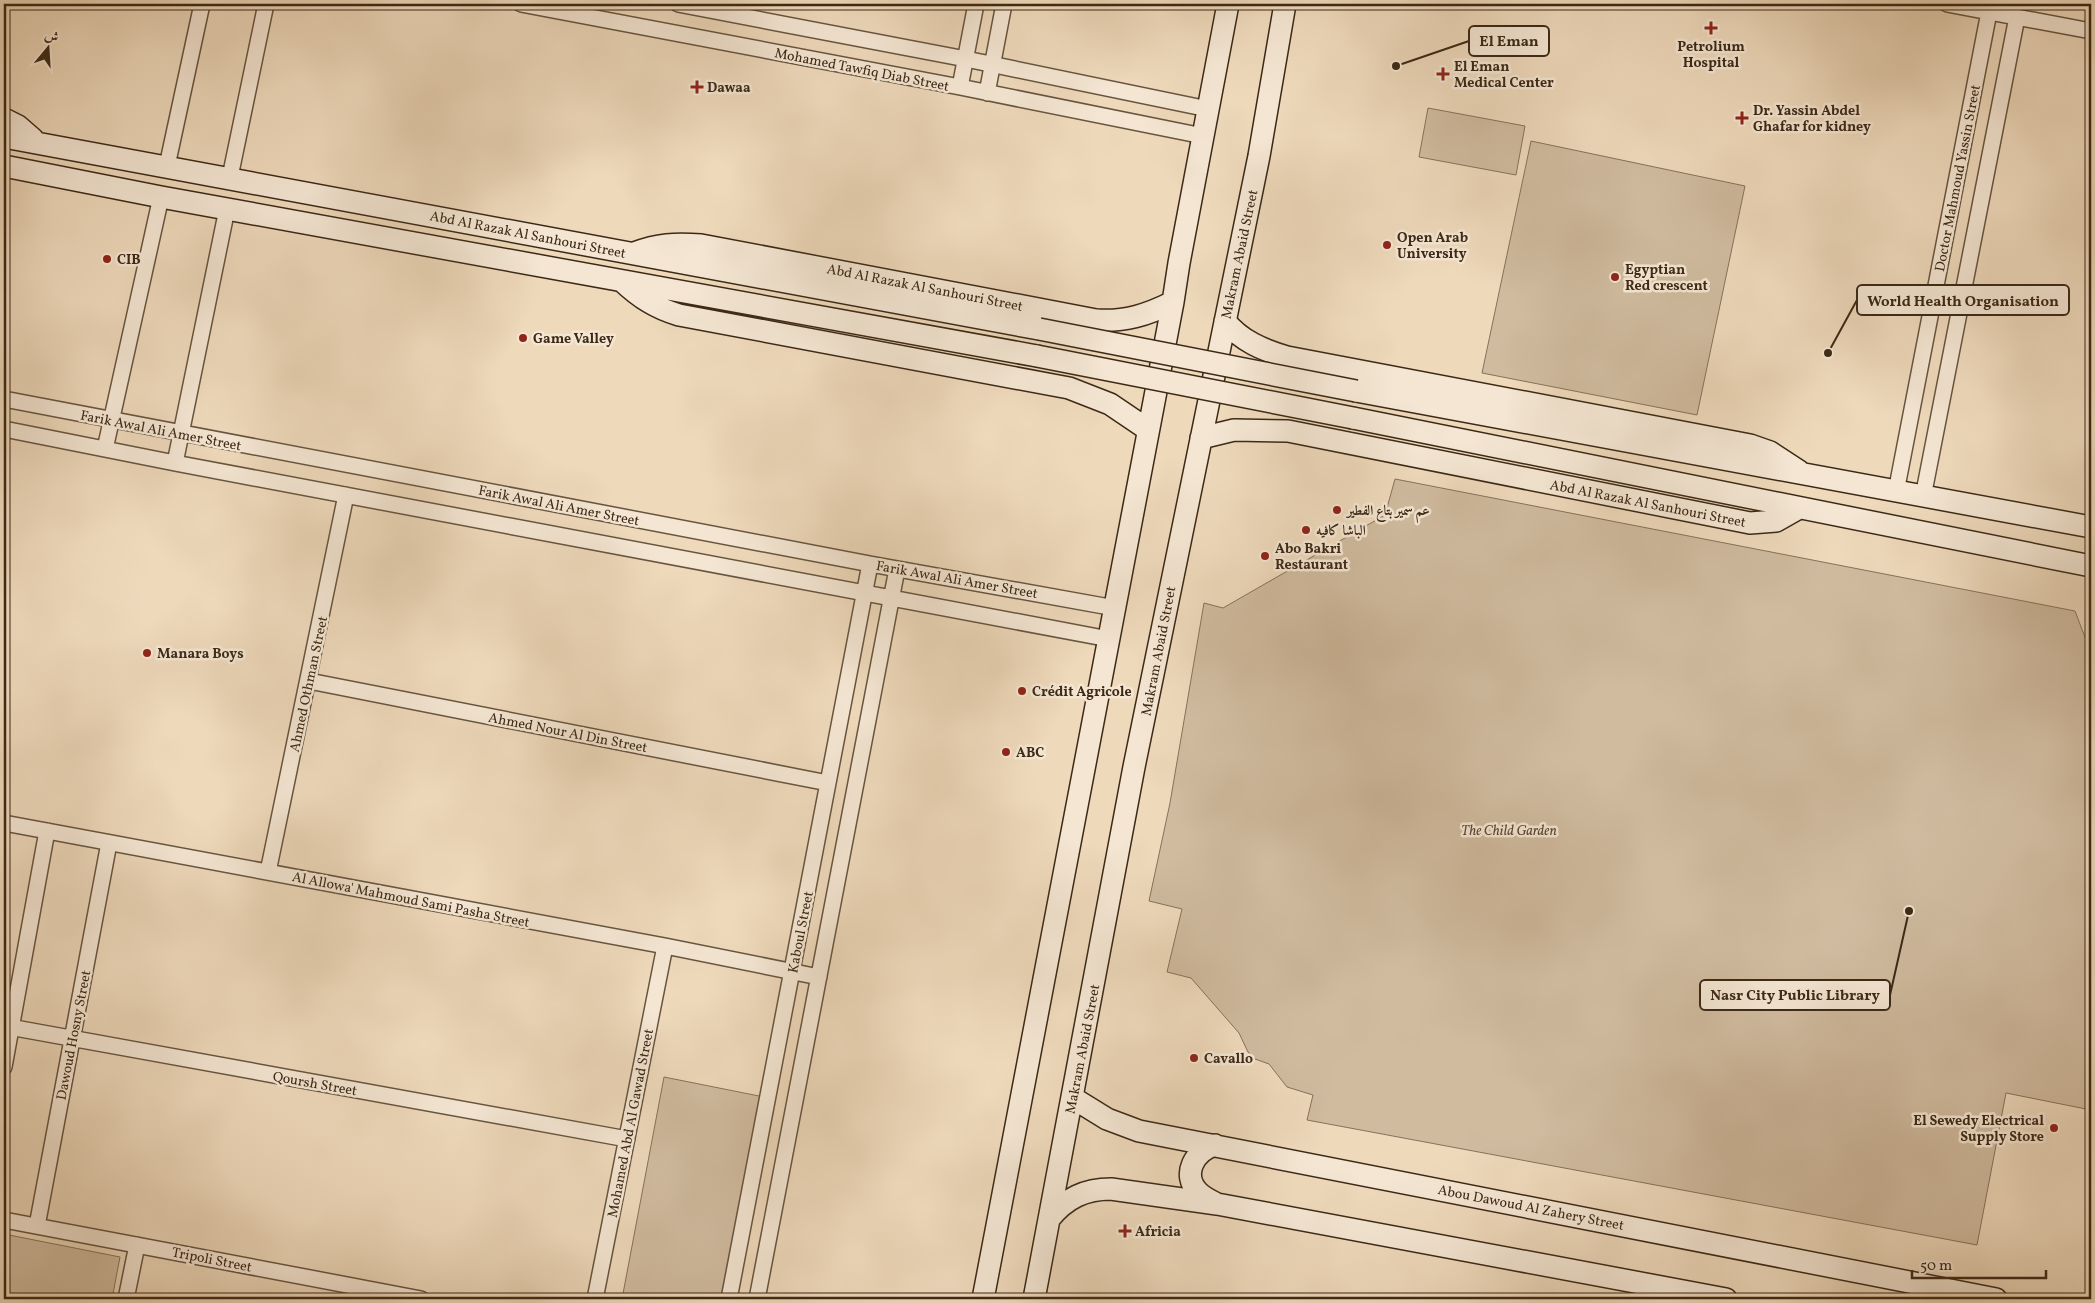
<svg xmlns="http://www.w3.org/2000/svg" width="2095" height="1303" font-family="Vollkorn,Amiri,serif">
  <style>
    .green { fill: #d0bb9f; stroke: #86725a }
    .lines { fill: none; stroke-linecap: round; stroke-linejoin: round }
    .street-casing { stroke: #68553f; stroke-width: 18 }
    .secondary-casing { stroke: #3c2916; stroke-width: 24 }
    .street { stroke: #f4e6d3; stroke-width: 15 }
    .secondary { stroke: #f4e6d3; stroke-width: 21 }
    .secondary-bridge-casing { stroke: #3c2916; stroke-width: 24; stroke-linecap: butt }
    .secondary-bridge { stroke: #f4e6d3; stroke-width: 21 }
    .poi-dot { fill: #8f2418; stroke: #f4e6d3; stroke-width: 2 }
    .labels { text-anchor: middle; stroke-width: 5; stroke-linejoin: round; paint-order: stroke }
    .poi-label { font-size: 14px; font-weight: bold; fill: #3c2916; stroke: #f4e6d3; text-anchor: start }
    .street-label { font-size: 14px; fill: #3c2916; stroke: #f4e6d3 }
    .park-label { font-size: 14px; font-style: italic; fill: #5a4631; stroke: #f4e6d3 }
    .leader { fill: none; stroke: #3c2916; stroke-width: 2 }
    .callout-dot { fill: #3c2916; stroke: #f4e6d3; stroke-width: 2 }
    .callout { fill: #f4e6d3; stroke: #3c2916; stroke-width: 2 }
    .callout-label { font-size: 15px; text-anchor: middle; font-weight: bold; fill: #3c2916 }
  </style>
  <rect width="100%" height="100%" fill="#eed9bb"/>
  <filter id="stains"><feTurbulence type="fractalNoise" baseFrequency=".004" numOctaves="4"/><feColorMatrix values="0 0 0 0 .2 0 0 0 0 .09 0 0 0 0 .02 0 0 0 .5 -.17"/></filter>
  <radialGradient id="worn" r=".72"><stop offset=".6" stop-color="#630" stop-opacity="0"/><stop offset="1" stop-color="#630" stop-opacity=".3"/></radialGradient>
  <!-- green -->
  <path class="green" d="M1428 108 1525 126 1516 175 1419 157Z
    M1531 141 1745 186 1697 415 1482 373Z
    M1395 479 2075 611 2091 653V1110L2006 1093 1977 1245 1307 1120 1313 1095 1287 1087 1269 1064 1255 1059 1248 1052 1239 1033 1191 978 1167 972 1182 909 1149 901 1170 803 1204 603 1223 608 1385 515Z
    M664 1077 769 1098 730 1299H622Z
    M4 1234 120 1257 112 1299H4Z"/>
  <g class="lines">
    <defs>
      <path id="street" d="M521 4 960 87 1203 136
        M678 4 966 59 1208 109
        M1947 4 2091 31
        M960 87 976 4
        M987 93 1004 4
        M167 166 202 4
        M230 177 266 4
        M4 399 870 564 1115 608
        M4 429 175 463 1109 639
        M105 449 161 197
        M175 463 227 209
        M1896 492 1989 12
        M1923 497 2017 17
        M309 681 828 783
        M4 823 665 946 819 977
        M268 872 346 495
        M4 1026 627 1139
        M4 1067 47 831
        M4 1220 421 1299
        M37 1226 109 843
        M126 1299 137 1245
        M595 1299 665 946
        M729 1299 870 564
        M757 1299 897 569"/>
      <path id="secondary" d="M4 119 18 126 33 139
        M4 137 1039 329
        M4 166 161 197 1037 356
        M634 253C658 244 675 243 701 245L1096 320C1125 322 1147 315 1173 302
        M622 281C640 298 656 308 679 315L1069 388 1110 404 1147 429
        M1225 321C1241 341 1263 350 1287 357L1750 445 1770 452 1799 471
        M1356 391 2091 527
        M1353 418 2091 566
        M1201 438 1234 430 1288 431 1750 523 1776 521 1799 508
        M1073 1098 1107 1119 1139 1131 1996 1299
        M1215 1145C1195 1151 1181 1174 1198 1192 1203 1197 1209 1200 1215 1203
        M1049 1219C1066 1198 1085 1189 1111 1189L1217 1204 1726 1299
        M983 1299 1173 302 1179 263 1228 4
        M1034 1299 1134 767 1259 156 1285 4"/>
    </defs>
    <!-- street casing -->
    <use href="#street" class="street-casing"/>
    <!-- secondary casing -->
    <use href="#secondary" class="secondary-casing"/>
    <!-- street -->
    <use href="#street" class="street"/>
    <!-- secondary -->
    <use href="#secondary" class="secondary"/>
    <defs>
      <path id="secondary-bridge" d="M1039 329 1356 391
        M1037 356 1353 418"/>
    </defs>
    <!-- secondary-bridge casing -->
    <use href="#secondary-bridge" class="secondary-bridge-casing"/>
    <!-- secondary-bridge -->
    <use href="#secondary-bridge" class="secondary-bridge"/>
  </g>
  <!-- markers -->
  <g class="poi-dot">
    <path d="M1708.5 20.5h5v5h5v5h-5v5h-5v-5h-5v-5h5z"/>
    <path d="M1440.5 66.5h5v5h5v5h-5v5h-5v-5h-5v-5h5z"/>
    <path d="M694.5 79.5h5v5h5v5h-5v5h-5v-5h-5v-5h5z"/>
    <path d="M1739.5 110.5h5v5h5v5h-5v5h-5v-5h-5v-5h5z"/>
    <circle cx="1387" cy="245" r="5"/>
    <circle cx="107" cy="259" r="5"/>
    <circle cx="1615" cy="277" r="5"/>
    <circle cx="523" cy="338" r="5"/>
    <circle cx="1337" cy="510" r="5"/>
    <circle cx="1306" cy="530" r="5"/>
    <circle cx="1265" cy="556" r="5"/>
    <circle cx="147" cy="653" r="5"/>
    <circle cx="1022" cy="691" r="5"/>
    <circle cx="1006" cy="752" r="5"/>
    <circle cx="1194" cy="1058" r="5"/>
    <circle cx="2054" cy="1128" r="5"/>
    <path d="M1122.5 1223.5h5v5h5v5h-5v5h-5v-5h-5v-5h5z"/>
  </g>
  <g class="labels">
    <!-- poi labels -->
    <g class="poi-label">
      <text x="1711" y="51" text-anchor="middle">Petrolium<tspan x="1711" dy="16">Hospital</tspan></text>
      <text x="1454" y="71">El Eman<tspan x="1454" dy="16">Medical Center</tspan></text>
      <text x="707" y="92">Dawaa</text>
      <text x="1753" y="115">Dr. Yassin Abdel<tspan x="1753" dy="16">Ghafar for kidney</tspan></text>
      <text x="1397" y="242">Open Arab<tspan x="1397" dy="16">University</tspan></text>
      <text x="117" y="264">CIB</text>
      <text x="1625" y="274">Egyptian<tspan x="1625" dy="16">Red crescent</tspan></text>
      <text x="533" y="343">Game Valley</text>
      <text x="1347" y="515">عم سمير بتاع الفطير</text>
      <text x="1316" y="535">الباشا كافيه</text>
      <text x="1275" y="553">Abo Bakri<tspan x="1275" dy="16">Restaurant</tspan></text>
      <text x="157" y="658">Manara Boys</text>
      <text x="1032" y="696">Crédit Agricole</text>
      <text x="1016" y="757">ABC</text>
      <text x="1204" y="1063">Cavallo</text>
      <text x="2044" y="1125" text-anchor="end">El Sewedy Electrical<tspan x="2044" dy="16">Supply Store</tspan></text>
      <text x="1135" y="1236">Africia</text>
    </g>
    <!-- street labels -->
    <g class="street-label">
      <text transform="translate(862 69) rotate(11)" y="5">Mohamed Tawfiq Diab Street</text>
      <text transform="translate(1957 178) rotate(-79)" y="5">Doctor Mahmoud Yassin Street</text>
      <text transform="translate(528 234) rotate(11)" y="5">Abd Al Razak Al Sanhouri Street</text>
      <text transform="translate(1239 254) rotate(-78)" y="5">Makram Abaid Street</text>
      <text transform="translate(925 287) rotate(11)" y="5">Abd Al Razak Al Sanhouri Street</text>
      <text transform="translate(161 430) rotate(11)" y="5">Farik Awal Ali Amer Street</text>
      <text transform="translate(1648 503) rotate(11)" y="5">Abd Al Razak Al Sanhouri Street</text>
      <text transform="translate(559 505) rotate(11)" y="5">Farik Awal Ali Amer Street</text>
      <text transform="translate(957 579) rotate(10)" y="5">Farik Awal Ali Amer Street</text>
      <text transform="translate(1158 651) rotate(-79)" y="5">Makram Abaid Street</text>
      <text transform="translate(308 684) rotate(-78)" y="5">Ahmed Othman Street</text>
      <text transform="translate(568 732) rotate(11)" y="5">Ahmed Nour Al Din Street</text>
      <text transform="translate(411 899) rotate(11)" y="5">Al Allowa' Mahmoud Sami Pasha Street</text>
      <text transform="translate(800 932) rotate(-79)" y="5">Kaboul Street</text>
      <text transform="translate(73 1035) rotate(-79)" y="5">Dawoud Hosny Street</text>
      <text transform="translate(1082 1049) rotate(-79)" y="5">Makram Abaid Street</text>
      <text transform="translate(315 1083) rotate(10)" y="5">Qoursh Street</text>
      <text transform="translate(630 1123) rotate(-79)" y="5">Mohamed Abd Al Gawad Street</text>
      <text transform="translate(1531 1207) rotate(11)" y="5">Abou Dawoud Al Zahery Street</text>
      <text transform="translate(212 1259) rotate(11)" y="5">Tripoli Street</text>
    </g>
    <!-- park labels -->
    <g class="park-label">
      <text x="1509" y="835">The Child Garden</text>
    </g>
  </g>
  <!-- callouts -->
  <path class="leader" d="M1396 66L1469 41M1828 353L1857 300M1909 911L1890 995"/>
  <g class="callout-dot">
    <circle cx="1396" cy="66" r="5"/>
    <circle cx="1828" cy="353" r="5"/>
    <circle cx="1909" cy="911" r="5"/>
  </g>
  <g class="callout">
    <rect x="1469" y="26" width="80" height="30" rx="5"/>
    <rect x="1857" y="285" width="212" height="30" rx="5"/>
    <rect x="1700" y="980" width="190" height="30" rx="5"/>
  </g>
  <g class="callout-label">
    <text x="1509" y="46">El Eman</text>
    <text x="1963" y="306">World Health Organisation</text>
    <text x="1795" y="1000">Nasr City Public Library</text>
  </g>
  <!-- margin -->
  <rect width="2095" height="1303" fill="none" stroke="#eed9bb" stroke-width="20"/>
  <rect x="5" y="5" width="2085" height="1293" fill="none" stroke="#3c2916" stroke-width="2.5"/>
  <rect x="10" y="10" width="2075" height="1283" fill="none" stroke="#3c2916"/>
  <!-- north arrow -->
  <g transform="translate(48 48) rotate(18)" stroke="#f4e6d3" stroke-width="4" paint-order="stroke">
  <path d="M0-4L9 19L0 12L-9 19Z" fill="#3c2916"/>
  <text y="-8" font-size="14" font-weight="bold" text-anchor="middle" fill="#3c2916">ش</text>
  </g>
  <!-- scale -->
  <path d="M1912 1270v8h134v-8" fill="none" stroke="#3c2916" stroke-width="2.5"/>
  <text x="1920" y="1270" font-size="15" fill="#3c2916" stroke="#f4e6d3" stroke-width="4" paint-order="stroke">50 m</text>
  <rect width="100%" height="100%" filter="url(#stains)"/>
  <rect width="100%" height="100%" fill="url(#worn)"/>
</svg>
